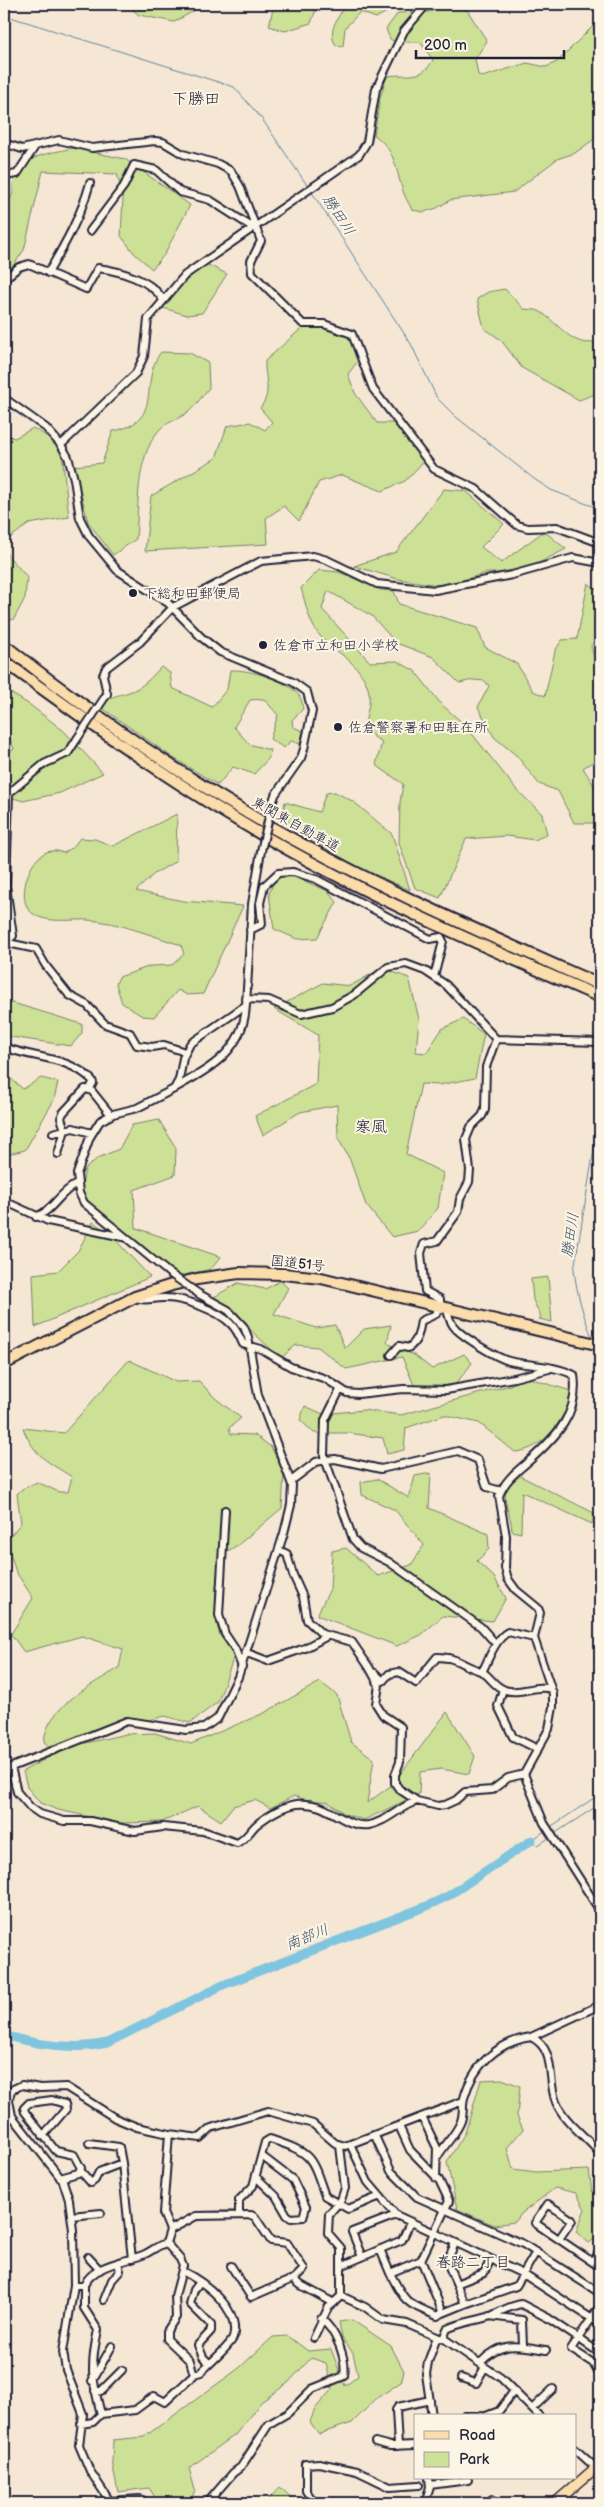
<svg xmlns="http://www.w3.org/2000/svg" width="604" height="2507" font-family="'Balsamiq Sans','Klee One',sans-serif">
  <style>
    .green { fill: #cce196; stroke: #778268 }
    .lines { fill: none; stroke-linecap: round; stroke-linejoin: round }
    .stream { stroke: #5a849e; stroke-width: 1 }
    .river { stroke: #7fc5e0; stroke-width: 9 }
    .minor-casing { stroke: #22223b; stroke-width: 10 }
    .major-casing { stroke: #22223b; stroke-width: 12 }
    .highway-casing { stroke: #22223b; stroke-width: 14 }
    .minor { stroke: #fcf5e5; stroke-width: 6 }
    .major { stroke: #fbdcab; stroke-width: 9 }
    .highway { stroke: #fbdcab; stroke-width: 10 }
    .minor-bridge-casing { stroke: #22223b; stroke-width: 10; stroke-linecap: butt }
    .minor-bridge { stroke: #fcf5e5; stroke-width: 6 }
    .poi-dot { fill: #22223b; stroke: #fcf5e5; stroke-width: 2 }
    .labels { text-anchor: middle; stroke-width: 4; stroke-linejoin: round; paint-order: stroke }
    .poi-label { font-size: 14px; fill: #22223b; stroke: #fcf5e5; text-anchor: start }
    .street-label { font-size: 14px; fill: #22223b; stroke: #fcf5e5 }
    .water-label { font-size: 15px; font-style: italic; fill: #3e536d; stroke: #fcf5e5 }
    .neighbourhood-label { font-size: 15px; fill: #22223b; stroke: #fcf5e5 }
    .quarter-label { font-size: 16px; fill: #22223b; stroke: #fcf5e5 }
  </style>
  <rect width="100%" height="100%" fill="#f6e7d4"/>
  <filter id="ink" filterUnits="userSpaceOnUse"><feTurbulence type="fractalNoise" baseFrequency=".02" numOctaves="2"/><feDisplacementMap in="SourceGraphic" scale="10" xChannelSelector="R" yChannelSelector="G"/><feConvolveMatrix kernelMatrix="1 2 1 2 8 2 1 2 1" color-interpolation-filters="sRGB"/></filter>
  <g filter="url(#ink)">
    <!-- green -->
    <path class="green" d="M126 4H201V7L174 22 139 15Z
      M274 4H318L311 23 285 31 269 26Z
      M346 4H401L376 18 360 12 345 28 343 46 336 45C326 32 339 16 346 4Z
      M455 4 467 10 487 41 475 59 478 75 482 77 527 63 546 67 557 62 591 28 600 23V135L575 153 557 159 514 192 450 200 437 208 424 212 412 210C409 203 404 196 402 188 395 166 395 150 374 135L380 98 387 76C407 73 422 81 433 60L420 42H395L390 39 386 29 398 13 429 12Z
      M73 148 125 159 190 205 164 255 152 269 134 253 121 236 123 198 117 174 43 171 24 250 4 279V206C18 190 10 196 14 179 21 155 52 153 73 148Z
      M206 264 227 274 202 313 187 315 163 308 176 289Z
      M505 289 524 309C529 310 535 309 539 311 560 323 574 352 600 340V392L579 400 522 368 501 340 484 328 477 299 488 292Z
      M303 327 327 328 348 336 358 361 348 374 355 393 377 423H395L426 459 405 481 382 491 342 475 319 482 299 521 284 506 266 518 268 544 145 551 151 496 216 458 227 426 250 422 265 430 272 422 260 408C273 392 264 379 265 361Z
      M161 352 190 353 208 363 209 388C201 397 193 411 182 416 174 421 166 423 159 430 135 459 139 505 136 539L113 555 88 522 74 466 102 463 113 431C165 422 138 382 161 352Z
      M33 428 61 445 69 517 29 524 4 542V435L15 438Z
      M444 489 466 491 504 524 481 547 501 563 544 531 566 549 519 573H486L445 586 398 579 354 566 396 552Z
      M4 551 27 577 25 598 14 619 4 622Z
      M319 570 339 572 381 590 394 591 399 604 477 628 485 647 517 664 533 691 545 696 555 651 562 640 577 639 588 583 600 592V632L591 646 600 682V757L583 768 600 795 599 823H574L558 791 539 784 517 756 494 737 478 707 489 686 485 681 474 680 459 683 433 657 396 643 372 616 328 591 322 609 370 662 397 661 415 671 441 704 465 725 516 789 542 814 547 834 535 840 507 836 466 839 440 898 415 888 399 843 400 802 403 784 376 765 382 742C350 725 377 712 367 685 358 662 338 654 322 638 309 625 306 605 301 588Z
      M161 667 170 673 172 688 212 707 227 689 230 670C248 669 290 680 300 697 302 700 302 705 303 709L292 720 293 727 303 731 300 744 291 741 284 748 270 739 278 715 264 699 250 700 234 727 249 744 270 750 269 758 254 774 233 767 218 785 172 757 102 708C114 693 112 698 129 692 142 688 151 678 161 667Z
      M4 689 30 705 64 731 103 773 60 793 23 801 4 795V756L14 749 4 724Z
      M335 792 354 802 392 834 410 890 357 867 291 827 283 812 285 802 319 812 326 793Z
      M177 814 176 861 154 874 136 891 183 901 243 906 203 994 187 995 178 990 154 1017 142 1016 122 1003 116 984 119 977 151 966 172 965 184 954 181 945C152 936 119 922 88 920 70 919 42 925 29 910 16 894 32 851 52 851 56 850 60 852 64 853L74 846 80 838 95 839 113 846Z
      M278 870 328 891 337 902 317 938 297 939 274 929 269 894Z
      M382 968 409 978 419 1019 416 1052 426 1053 442 1029 463 1019 484 1034 475 1078 439 1085 421 1084 406 1154 443 1173 438 1208 418 1231 392 1237 366 1205 350 1160 338 1138 337 1105 300 1112 263 1135 255 1116 316 1084 318 1035 274 1009 323 983 350 986Z
      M13 1003 82 1024V1033L71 1046 4 1036V1007Z
      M4 1073 23 1089 41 1078 58 1082 54 1100 25 1150 4 1155Z
      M159 1120 176 1148 175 1175 134 1190 136 1228 221 1257 211 1269 175 1277 80 1197 85 1169 98 1158 119 1149 132 1125Z
      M93 1222 109 1233 150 1277 35 1327 33 1274 58 1271 78 1251Z
      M548 1277 552 1322 539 1319 541 1317 533 1300 531 1279Z
      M280 1281 288 1288 274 1314 316 1328 335 1325 345 1348 364 1329 391 1325 387 1343 414 1355 432 1369 464 1354 472 1363 449 1393 417 1392 402 1357 346 1369 318 1347 296 1345 281 1358 214 1297 238 1283 265 1289Z
      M129 1360 176 1382 199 1381 215 1398 241 1418 229 1428 231 1434 255 1435 271 1447 284 1473 282 1508 238 1545 222 1554C216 1573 212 1616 220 1635 223 1641 230 1648 235 1653L218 1702 190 1723 165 1716 49 1746 44 1742C46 1707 93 1684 119 1668L123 1649 82 1636 24 1652 11 1634 33 1598 16 1572 6 1541 21 1523 17 1494 22 1489 37 1482 59 1492H68L72 1477C48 1462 34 1456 23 1428L64 1433Z
      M526 1377 574 1392C564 1418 545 1450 515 1452L479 1423 444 1415 406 1428 404 1450 387 1454 383 1438 348 1433H314L300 1420 305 1406 323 1414 363 1410 401 1415 510 1385Z
      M431 1473 429 1508 488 1534 489 1549 477 1561 494 1577 506 1598 493 1621 443 1616 421 1635 397 1646 317 1615 330 1589 332 1551 346 1548 378 1576 411 1565 424 1545 395 1510 362 1495 361 1482 377 1479 409 1498 415 1476Z
      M520 1476 594 1513 592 1524 522 1492 521 1533 512 1531C511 1512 503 1508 506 1487Z
      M320 1682 337 1695 351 1742 374 1759 367 1803 392 1785 447 1712 475 1756 469 1774 441 1769 420 1772 419 1794 364 1820 345 1814 328 1802 303 1799 294 1796 270 1808 255 1800 233 1806 221 1821 198 1806 162 1822 120 1823 58 1810 40 1803 27 1787 23 1771 68 1747 126 1734 155 1733 191 1744 264 1713Z
      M502 2079 520 2086 517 2116 523 2129 507 2148 513 2169 536 2172 589 2170 592 2191 600 2198V2235L589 2243 576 2232 585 2209 576 2193 555 2188 522 2213 515 2222 494 2225 457 2209 447 2162 465 2133 481 2080Z
      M352 2320 391 2346 404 2371 401 2382 377 2398 352 2423 319 2434 310 2422 315 2409 332 2389 326 2363 311 2358 288 2383 261 2402 235 2435 189 2468 195 2490 190 2503 158 2502 149 2488 118 2492 112 2462 113 2440 144 2437 238 2369 273 2337 288 2336 308 2351 331 2349 345 2386 358 2376 353 2353 342 2338 339 2322Z
      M280 2487 297 2503H265Z"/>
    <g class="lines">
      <!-- stream -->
      <path class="stream" d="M4 15 234 87 262 119 309 188
        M311 191 411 344 437 398 455 416 534 479 551 490 600 509
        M593 1339C583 1316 577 1294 574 1270L600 1113
        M597 1350 600 1357
        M549 1828 600 1794
        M546 1830 532 1840 538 1845 549 1838
        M554 1834 600 1804"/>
      <!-- river -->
      <path class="river" d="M4 2035C37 2045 72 2051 107 2043L223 1985 427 1906 448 1896 532 1840"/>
      <defs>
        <path id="minor" d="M4 143 22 149 59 140 92 148 155 141 163 142 183 154 218 164 231 171 240 186 261 241 251 261 252 273 303 324H324L352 334 373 389 434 469 476 489 517 525 528 528 557 527 600 543
          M4 176 17 174 34 148
          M90 231 124 186 134 165 156 170 180 192 210 200 252 227
          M48 273C65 244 81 216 90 183
          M4 279 19 267 29 264 86 289 98 268C120 271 152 280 163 300
          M4 398 46 428 61 445 68 457 74 479 80 518 89 536 117 570 168 603 201 637 220 652 293 682 307 692 312 711 304 749 301 758 275 795 272 804
          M61 445 136 373 144 356 148 319 185 275 359 155 367 142 376 89 404 31 427 4
          M107 694 103 675 106 668 140 642 173 607 261 561 313 556 327 560 377 584 435 590 512 575 573 558 600 563
          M250 930 262 924 260 903 264 886 278 873 293 872 316 879 430 939 441 937 443 941 434 977
          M8 943 36 949 46 966 69 995 87 1005 105 1024 130 1033 137 1045 152 1047 164 1045 185 1052
          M4 945 13 936 6 886 9 793 44 764 68 753 77 739
          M246 999 269 1000 301 1014 332 1007 354 995 388 967 406 964 425 971 446 985 496 1039 600 1042
          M4 1047C34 1059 68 1056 92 1080L93 1083 89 1090
          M175 1088C211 1068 244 1050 246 1005
          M53 1133 73 1128 92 1133
          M58 1154 65 1130 61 1118 63 1113 85 1089 91 1090 111 1115
          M4 1201 48 1221 123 1237
          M36 1217C55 1209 59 1192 77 1184
          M169 1273 84 1203 79 1193 77 1174 90 1137 100 1121 113 1114 137 1108 174 1089 179 1080 183 1058 190 1044 246 1005 252 904 261 851
          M136 1298C147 1302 155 1297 166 1298 184 1298 219 1311 231 1324 237 1330 240 1337 243 1344L261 1349 291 1367 326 1379 347 1393 358 1394 403 1389 446 1390 514 1378 549 1369
          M440 1306V1299L425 1291 421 1253 424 1244 437 1241 458 1212 460 1199 469 1182 470 1170 466 1139 471 1127 482 1116 485 1110 486 1067 496 1039
          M447 1308C448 1316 450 1323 456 1329 465 1338 497 1358 509 1361 530 1366 554 1365 574 1375 580 1413 556 1437 529 1461 516 1472 505 1480 499 1496L506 1536 505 1568 508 1579 516 1590 538 1608 540 1613 534 1638 553 1694V1707L549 1729 524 1774
          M391 1355 399 1346 408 1348C418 1342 419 1332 421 1321L436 1314 439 1306
          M340 1390 325 1420 324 1456 353 1539 361 1548 389 1562 481 1627 496 1644
          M291 1481 316 1462 325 1460 335 1459 381 1469 458 1451 478 1460 487 1487 501 1491
          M225 1510 219 1615 225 1634 235 1649 242 1667
          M279 1550 287 1554 293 1575 303 1597 307 1620 322 1634 352 1642 369 1667 379 1685 376 1704 383 1715 401 1727 400 1762 395 1775V1783L399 1789 417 1801
          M247 1653 268 1661 305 1648 327 1636
          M482 1672C489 1659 495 1639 508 1632L534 1638
          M375 1673 383 1681 389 1674 399 1672 416 1683 437 1657C456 1658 454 1660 470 1667 474 1669 480 1670 484 1673 491 1678 495 1687 505 1690 520 1695 536 1684 551 1689
          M503 1689 498 1706 513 1737 538 1749
          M11 1767 17 1792 30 1807 40 1814 64 1821H90L135 1831 163 1827 203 1831 237 1843C246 1839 249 1832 256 1825 267 1816 283 1806 297 1804 328 1800 344 1829 369 1825 387 1822 400 1806 417 1801L438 1806 445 1805 456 1800 465 1792 492 1790 508 1778 524 1774
          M4 1770 127 1721 186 1730 204 1728 218 1718 238 1677 284 1533 291 1505 292 1485 258 1395 248 1337 244 1327 228 1310 199 1294
          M524 1774 544 1823 600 1911
          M600 2005 531 2037C557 2049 547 2081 556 2102 563 2120 584 2135 596 2149L600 2157
          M422 2117 437 2148 436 2178
          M399 2126 410 2150 439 2180 449 2201 421 2260
          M43 2136 66 2109 65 2104 52 2100 29 2103 24 2108 25 2112 56 2151 74 2155 81 2168 78 2173 60 2178
          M375 2136 391 2171 417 2197 523 2244 600 2293
          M89 2143 119 2147 122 2163
          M340 2146 345 2188 341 2200 329 2214 328 2233 341 2248V2296L365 2307 383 2320 407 2324 437 2337
          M351 2146 368 2182 396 2215 523 2274 600 2324
          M438 2156C445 2144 457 2133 461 2121 464 2113 462 2105 464 2098 473 2065 498 2042 531 2037
          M80 2170 91 2183 95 2180 99 2172 122 2163 132 2259
          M256 2177 276 2196 287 2215 291 2218 303 2217 306 2207 293 2180 263 2157
          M239 2214V2200L253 2186 265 2142 270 2139C312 2153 311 2155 325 2196L348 2209 378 2197
          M71 2216 101 2213
          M170 2230 163 2213 169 2134 200 2138 211 2128 268 2111 313 2124 335 2143 345 2146 463 2101
          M559 2239 572 2220 548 2204 535 2223 600 2267
          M380 2249 390 2273 421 2260 443 2313 465 2304 447 2262 455 2243
          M88 2257 100 2270
          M362 2257 352 2232 396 2215
          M593 2262 600 2251
          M341 2266 402 2240 410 2223
          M182 2271C204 2282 241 2308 233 2338 230 2346 208 2365 201 2372L194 2374
          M390 2273C406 2304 405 2302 437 2316L443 2313
          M295 2278 297 2283 334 2303
          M199 2283 194 2290 190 2304 211 2325V2331L198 2345 203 2357 209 2363
          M456 2284 484 2273 491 2259
          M74 2285H84C94 2264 126 2262 145 2254 152 2251 158 2245 166 2243L170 2230 196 2216 251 2215 255 2217 271 2241 287 2243 304 2269 295 2278 251 2297 231 2266
          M104 2300 112 2280 120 2271 118 2263
          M465 2304 516 2286 536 2252
          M600 2306 571 2349 593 2363 600 2376
          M489 2316 522 2320 523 2346
          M314 2338 328 2308 341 2296
          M443 2339 447 2329C461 2322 476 2321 491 2316 501 2311 510 2306 521 2304L548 2318 600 2353
          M480 2363C501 2341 517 2345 546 2350
          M461 2378 476 2383 485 2367
          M92 2381 112 2346
          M95 2391H101L122 2370
          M532 2409 553 2389
          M101 2414 135 2410 154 2396 165 2402 194 2375 190 2361 167 2339V2331L176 2317 175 2296 183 2266 180 2259 166 2243
          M432 2416 426 2374 428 2362 437 2337 446 2340 501 2378 539 2416
          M464 2416H481
          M486 2416 499 2411 514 2391
          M81 2424 93 2422 101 2414C92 2380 90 2366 98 2330L84 2308V2285
          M375 2442 390 2446 415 2445
          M398 2446 396 2410 398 2407 430 2400
          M575 2449 596 2468
          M430 2485 468 2480
          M492 2499 494 2503
          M111 2501 140 2499 148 2503
          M111 2503 90 2471 79 2445 83 2414 66 2370 63 2352 74 2285 73 2230 69 2200 63 2181 12 2116 9 2100 11 2090 22 2085 40 2088 66 2087 115 2118 137 2127 169 2134
          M207 2503 233 2473 241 2467 269 2424 288 2413 312 2389 344 2376C347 2359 336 2330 321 2319
          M315 2503 306 2491V2464L319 2463 357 2471 390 2487 419 2485
          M425 2503 430 2487 429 2478
          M598 2503 600 2501"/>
        <path id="major" d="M555 2503 600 2464"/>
        <path id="highway" d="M4 645C85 709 170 768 259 820 369 884 485 934 600 985
          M4 661C85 720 167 779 254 830 364 895 483 946 600 997
          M4 1364 135 1297 172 1285 197 1279 239 1273 284 1274 321 1278 600 1345"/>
      </defs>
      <!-- minor casing -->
      <use href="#minor" class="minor-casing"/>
      <!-- major casing -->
      <use href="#major" class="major-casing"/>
      <!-- highway casing -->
      <use href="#highway" class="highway-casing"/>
      <!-- minor -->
      <use href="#minor" class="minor"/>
      <!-- major -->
      <use href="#major" class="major"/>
      <!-- highway -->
      <use href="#highway" class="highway"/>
      <defs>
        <path id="minor-bridge" d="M77 739 107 694
          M261 851 272 804
          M169 1273 199 1294"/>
      </defs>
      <!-- minor-bridge casing -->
      <use href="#minor-bridge" class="minor-bridge-casing"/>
      <!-- minor-bridge -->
      <use href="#minor-bridge" class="minor-bridge"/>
    </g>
  </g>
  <!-- markers -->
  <g class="poi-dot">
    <circle cx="133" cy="593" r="5"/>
    <circle cx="263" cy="645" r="5"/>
    <circle cx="338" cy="727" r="5"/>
  </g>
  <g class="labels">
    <!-- poi labels -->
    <g class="poi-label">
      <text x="143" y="598">下総和田郵便局</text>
      <text x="273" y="650">佐倉市立和田小学校</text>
      <text x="348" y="732">佐倉警察署和田駐在所</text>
    </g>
    <!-- street labels -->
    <g class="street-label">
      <text transform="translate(296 824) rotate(29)" y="5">東関東自動車道</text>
      <text transform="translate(298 1263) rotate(6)" y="5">国道51号</text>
    </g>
    <!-- water labels -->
    <g class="water-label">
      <text transform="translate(339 215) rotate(57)" y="5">勝田川</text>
      <text transform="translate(570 1235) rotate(-81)" y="5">勝田川</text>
      <text transform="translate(307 1937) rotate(-22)" y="5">南部川</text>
    </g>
    <!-- neighbourhood labels -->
    <g class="neighbourhood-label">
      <text x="473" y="2267">春路二丁目</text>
    </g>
    <!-- quarter labels -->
    <g class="quarter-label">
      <text x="196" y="104">下勝田</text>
      <text x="371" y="1132">寒風</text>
    </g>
  </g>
  <!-- margin -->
  <rect width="604" height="2507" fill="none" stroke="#fcf5e5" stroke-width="20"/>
  <rect x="10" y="10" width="584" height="2487" fill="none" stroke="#22223b" stroke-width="2" filter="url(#ink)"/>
  <!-- legend -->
  <rect x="414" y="2414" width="162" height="65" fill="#fcf5e5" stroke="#a5a1a1"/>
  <rect x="424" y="2431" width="25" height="8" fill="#fbdcab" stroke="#a5a1a1"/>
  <text x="459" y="2440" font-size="15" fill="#22223b">Road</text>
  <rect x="424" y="2452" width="25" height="15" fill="#cce196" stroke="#a5a1a1"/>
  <text x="459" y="2464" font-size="15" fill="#22223b">Park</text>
  <!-- scale -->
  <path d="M416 50v8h148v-8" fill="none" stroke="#22223b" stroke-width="2.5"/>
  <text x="424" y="50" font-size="15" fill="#22223b" stroke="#fcf5e5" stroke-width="4" paint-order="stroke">200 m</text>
</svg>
